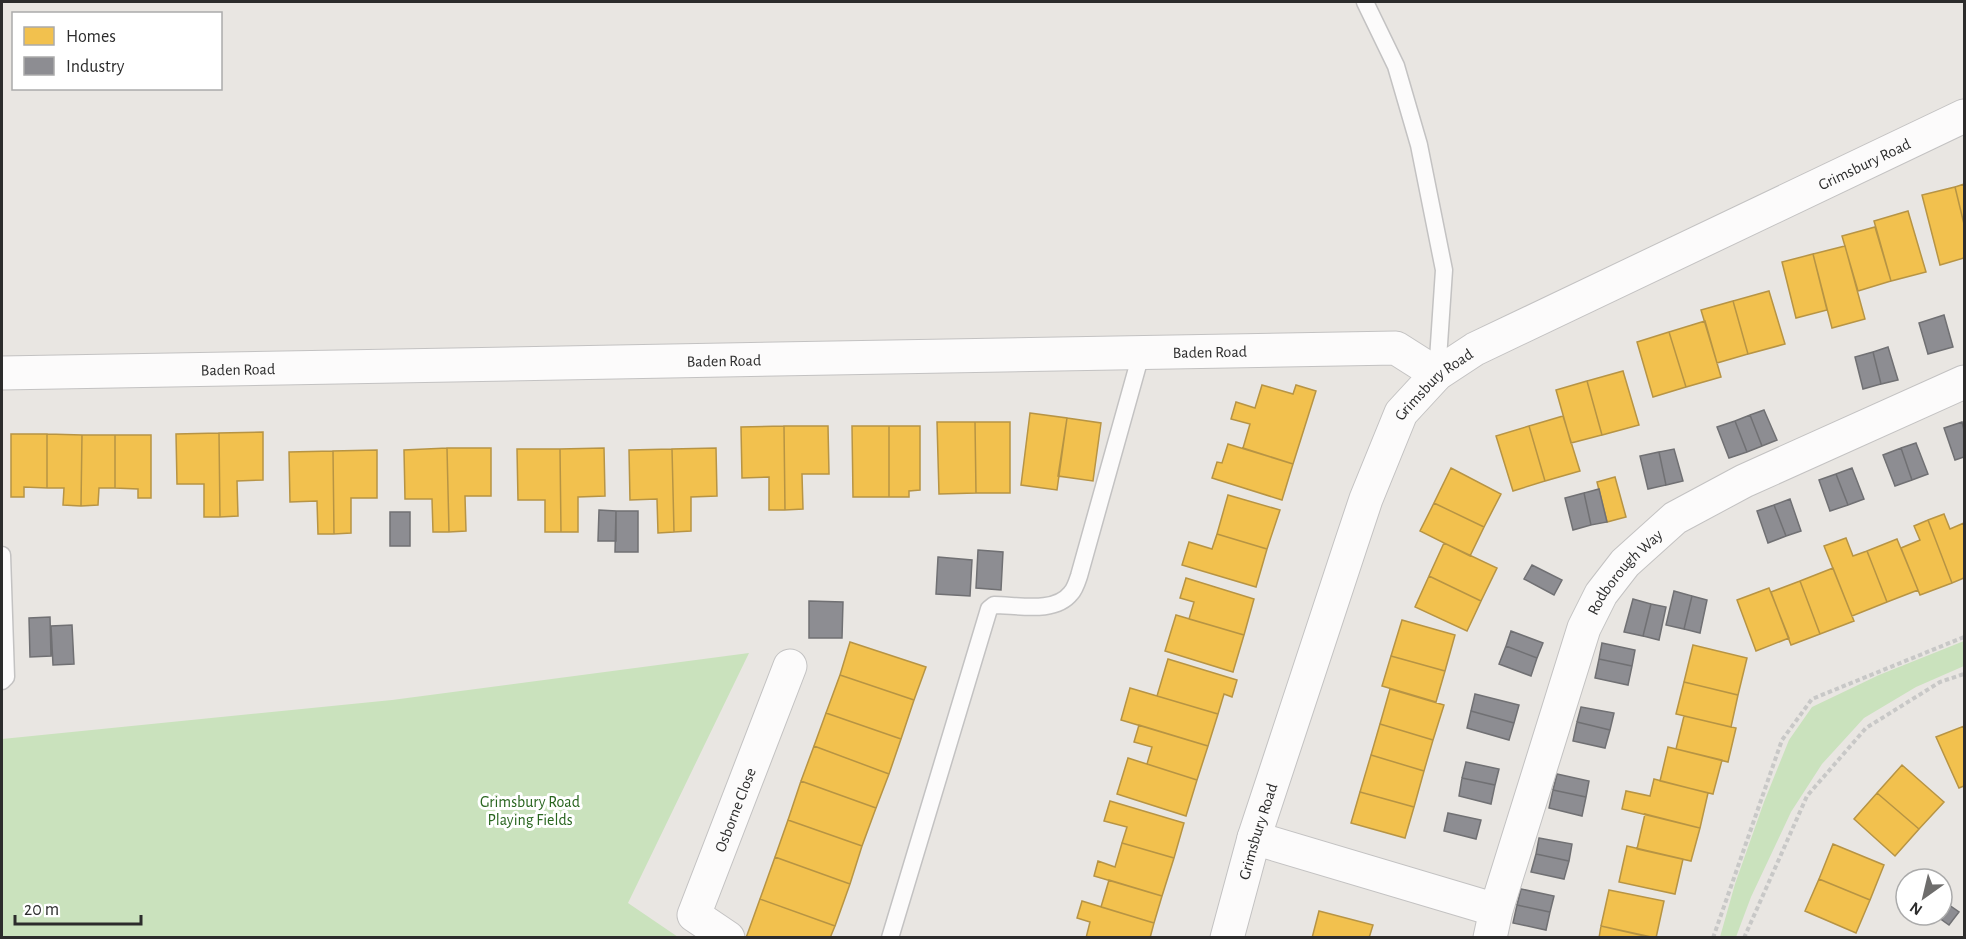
<svg xmlns="http://www.w3.org/2000/svg" width="1966" height="939" font-family="'Alegreya Sans',sans-serif">
  <style>
    .green { fill: #cae2bd }
    .homes { fill: #f2c14e; stroke: #b79444; stroke-width: 1.5 }
    .industry { fill: #8d8d92; stroke: #707073; stroke-width: 1.5 }
    .lines { fill: none; stroke-linecap: round; stroke-linejoin: round }
    .service-casing { stroke: #c3c2c2; stroke-width: 19 }
    .minor-casing { stroke: #c3c2c2; stroke-width: 35 }
    .tertiary-casing { stroke: #c3c2c2; stroke-width: 35 }
    .path { stroke: #c8c8c7; stroke-width: 4; stroke-dasharray: 4.5 3; stroke-linecap: butt }
    .service { stroke: #fcfbfb; stroke-width: 16 }
    .minor { stroke: #fcfbfb; stroke-width: 33 }
    .tertiary { stroke: #fcfbfb; stroke-width: 33 }
    .labels { text-anchor: middle; stroke-width: 6; stroke-linejoin: round; paint-order: stroke }
    .street-label { font-size: 16px; fill: #2c2c2c; stroke: #fff }
    .park-label { font-size: 16px; fill: #29651f; stroke: #fff }
  </style>
  <rect width="100%" height="100%" fill="#e9e6e2"/>
  <!-- green -->
  <path class="green" d="M1964 641V666L1916 687 1864 718 1822 764 1791 812 1751 897 1736 937H1720L1735 884 1764 802 1789 740 1812 707 1879 675Z
    M749 653 628 903 678 937H2V739L392 700Z"/>
  <!-- homes -->
  <path class="homes" d="M1964 184V224L1955 187Z
    M1955 187 1964 224V258L1940 265 1922 195Z
    M1908 211 1926 272 1891 281 1874 221Z
    M1875 227 1891 281 1858 291 1842 236Z
    M1845 246 1865 319 1832 328 1813 254Z
    M1813 254 1827 310 1796 318 1782 262Z
    M1769 291 1785 344 1748 354 1733 301Z
    M1733 301 1748 354 1717 363 1701 310Z
    M1705 321 1721 377 1686 387 1669 332Z
    M1669 332 1686 387 1653 397 1637 342Z
    M1623 371 1639 425 1602 435 1587 381Z
    M1587 381 1602 435 1571 443 1556 390Z
    M1262 385 1293 394 1296 385 1316 391 1293 464 1243 448 1250 424 1231 419 1236 402 1255 408Z
    M1030 413 1067 418 1057 490 1021 485Z
    M1563 416 1580 471 1545 481 1529 426Z
    M1067 418 1101 423 1093 481 1058 476Z
    M937 422H975L976 493 939 494Z
    M975 422H1010V493H976Z
    M784 426H828L829 474H802L803 509 785 510Z
    M784 426 785 510H769V477L742 478 741 427Z
    M852 426H889V497H853Z
    M889 426H920V490L909 491V497H889Z
    M1529 426 1545 481 1513 491 1496 436Z
    M263 432V480L237 481 238 516 220 517 219 433Z
    M219 433 220 517H204V484H177L176 434Z
    M11 434H47V488L24 487V497H11Z
    M47 434 82 435 81 506 63 505 64 488H47Z
    M82 435H115V488H99L98 505 81 506Z
    M115 435H151V498H138V489L115 488Z
    M1228 444 1293 464 1282 500 1212 478 1217 462 1222 463Z
    M447 448 449 532H433L432 499H405L404 450Z
    M447 448H491V496H465L466 531 449 532Z
    M604 448 605 496 578 497V532H561L560 449Z
    M716 448 717 496 691 497V531L674 532 672 449Z
    M517 449H560L561 532H545V500H518Z
    M672 449 674 532 658 533 657 499 630 500 629 450Z
    M377 450V498H351V533L334 534 333 451Z
    M333 451 334 534H318L317 501 290 502 289 452Z
    M1451 468 1501 494 1484 527 1434 503Z
    M1615 477 1626 517 1607 522 1597 482Z
    M1228 495 1280 510 1267 549 1217 534Z
    M1434 503 1484 527 1470 556 1420 531Z
    M1944 514 1950 529 1964 523V578L1952 583 1928 520Z
    M1928 520 1952 583 1920 595 1901 548 1920 540 1914 526Z
    M1217 534 1267 549 1256 587 1182 565 1189 542 1212 549Z
    M1846 538 1853 556 1867 551 1887 602 1852 616 1824 546Z
    M1897 539 1918 590 1887 602 1867 551Z
    M1444 543 1497 568 1481 601 1429 576Z
    M1833 568 1854 621 1820 634 1800 581Z
    M1429 576 1481 601 1467 631 1415 607Z
    M1186 578 1254 599 1244 635 1189 619 1194 602 1180 598Z
    M1800 581 1820 634 1791 645 1771 592Z
    M1769 588 1789 638 1756 651 1737 600Z
    M1176 615 1244 635 1233 672 1165 651Z
    M1402 620 1455 635 1445 671 1391 656Z
    M850 642 926 667 914 700 840 675Z
    M1693 645 1747 658 1738 695 1684 682Z
    M1391 656 1445 671 1436 702 1382 686Z
    M1168 659 1237 680 1232 697 1224 694 1218 714 1157 696Z
    M840 675 914 700 901 739 826 713Z
    M1684 682 1738 695 1731 727 1676 714Z
    M1130 688 1218 714 1208 746 1121 720Z
    M1390 689 1444 705 1433 740 1380 724Z
    M826 713 901 739 889 774 814 746Z
    M1684 716 1736 728 1728 762 1676 749Z
    M1380 724 1433 740 1424 771 1371 755Z
    M1139 725 1208 746 1197 780 1147 764 1152 747 1134 742Z
    M1964 726V786L1959 788 1936 737Z
    M814 746 889 774 876 808 801 781Z
    M1668 747 1722 760 1713 794 1660 781Z
    M1371 755 1424 771 1414 807 1360 792Z
    M1128 758 1197 780 1186 816 1117 794Z
    M1902 765 1944 802 1919 829 1877 793Z
    M1654 779 1708 793 1700 828 1622 809 1626 791 1650 796Z
    M801 781 876 808 862 846 788 820Z
    M1360 792 1414 807 1405 838 1351 823Z
    M1877 793 1919 829 1895 856 1854 819Z
    M1110 801 1184 823 1174 858 1122 843 1127 827 1104 821Z
    M1645 814 1700 828 1691 861 1637 849Z
    M788 820 862 846 850 884 775 857Z
    M1122 843 1174 858 1162 896 1094 876 1098 861 1115 867Z
    M1833 844 1884 865 1870 900 1819 879Z
    M1627 846 1683 859 1675 894 1619 882Z
    M775 857 850 884 835 926 760 899Z
    M1819 879 1870 900 1856 933 1805 911Z
    M1109 880 1162 896 1154 923 1101 907Z
    M1609 890 1664 901 1656 938 1601 926Z
    M760 899 835 926 830 938H746Z
    M1082 901 1154 923 1150 938H1086L1090 922 1077 918Z
    M1319 911 1373 925 1369 938H1312Z
    M1601 926 1653 938H1599Z"/>
  <!-- industry -->
  <path class="industry" d="M1944 315 1953 347 1928 354 1919 323Z
    M1888 347 1898 380 1881 384 1873 352Z
    M1873 352 1881 384 1863 389 1855 357Z
    M1764 410 1777 440 1762 446 1750 415Z
    M1750 415 1762 446 1747 452 1735 421Z
    M1735 421 1747 452 1729 458 1717 427Z
    M1962 422 1964 430V457L1955 460 1944 428Z
    M1916 443 1928 474 1912 480 1901 448Z
    M1901 448 1912 480 1895 486 1883 455Z
    M1674 449 1683 481 1666 485 1659 452Z
    M1659 452 1666 485 1648 489 1640 456Z
    M1852 468 1864 499 1848 505 1836 474Z
    M1836 474 1848 505 1830 511 1819 480Z
    M1599 489 1607 522 1591 525 1584 493Z
    M1584 493 1591 525 1573 530 1565 498Z
    M1790 499 1801 531 1786 536 1774 505Z
    M1774 505 1786 536 1768 543 1757 511Z
    M599 510 616 511V541H598Z
    M616 511H638V552H615Z
    M390 512H410V546H390Z
    M978 550 1003 552 1001 590 976 588Z
    M938 557 972 560 970 596 936 594Z
    M1532 565 1562 580 1554 595 1524 579Z
    M1674 591 1692 596 1684 629 1666 625Z
    M1692 596 1707 600 1700 633 1684 629Z
    M1633 599 1651 604 1643 636 1624 632Z
    M809 601 843 602 842 638H809Z
    M1651 604 1666 607 1659 640 1643 636Z
    M50 617 51 656 30 657 29 618Z
    M72 625 74 664 53 665 51 626Z
    M1511 631 1543 643 1537 658 1506 646Z
    M1602 643 1635 650 1632 666 1599 659Z
    M1506 646 1537 658 1531 676 1499 664Z
    M1599 659 1632 666 1628 685 1595 678Z
    M1475 694 1519 705 1514 723 1471 711Z
    M1581 707 1614 713 1610 730 1577 722Z
    M1471 711 1514 723 1509 740 1467 728Z
    M1577 722 1610 730 1605 748 1573 741Z
    M1466 762 1499 769 1495 785 1462 778Z
    M1557 774 1589 781 1586 797 1553 790Z
    M1462 778 1495 785 1491 804 1459 796Z
    M1553 790 1586 797 1582 816 1549 808Z
    M1448 813 1481 820 1476 839 1444 831Z
    M1539 838 1572 844 1569 861 1536 854Z
    M1536 854 1569 861 1564 879 1531 872Z
    M1521 889 1554 896 1550 912 1517 905Z
    M1942 900 1959 912 1949 925 1935 915H1942Z
    M1517 905 1550 912 1546 930 1513 923Z"/>
  <g class="lines">
    <defs>
      <path id="service" d="M1365 2 1396 66 1419 145 1444 270 1437 374
        M2 555 6 677 2 681
        M890 938 989 609 994 605C1017 605 1055 614 1071 593 1075 589 1077 582 1079 576L1141 354"/>
      <g id="minor">
        <path id="s1" d="M2 373 1396 348 1437 374"/>
        <path d="M1254 838 1496 910"/>
        <path id="s2" d="M728 938 694 915 790 666"/>
        <path id="s3" d="M1490 938 1496 910 1584 628 1601 594 1625 563 1675 518 1744 481 1964 382"/>
      </g>
      <g id="tertiary">
        <path id="s4" d="M1227 938 1254 838 1350 547 1366 499 1401 413 1437 374 1475 349 1964 116"/>
      </g>
    </defs>
    <!-- service casing -->
    <use href="#service" class="service-casing"/>
    <!-- minor casing -->
    <use href="#minor" class="minor-casing"/>
    <!-- tertiary casing -->
    <use href="#tertiary" class="tertiary-casing"/>
    <!-- path -->
    <path class="path" d="M1713 938 1782 740 1812 699 1964 637
      M1744 938 1807 796 1866 728 1940 682 1964 674"/>
    <!-- service -->
    <use href="#service" class="service"/>
    <!-- minor -->
    <use href="#minor" class="minor"/>
    <!-- tertiary -->
    <use href="#tertiary" class="tertiary"/>
  </g>
  <g class="labels">
    <!-- street labels -->
    <g class="street-label">
      <text dy="6" stroke="none"><textPath href="#s4" startOffset="1083">Grimsbury Road</textPath></text>
      <text dy="6" stroke="none"><textPath href="#s1" startOffset="1208">Baden Road</textPath></text>
      <text dy="6" stroke="none"><textPath href="#s1" startOffset="722">Baden Road</textPath></text>
      <text dy="6" stroke="none"><textPath href="#s1" startOffset="236">Baden Road</textPath></text>
      <text dy="6" stroke="none"><textPath href="#s4" startOffset="597">Grimsbury Road</textPath></text>
      <text dy="6" stroke="none"><textPath href="#s3" startOffset="394">Rodborough Way</textPath></text>
      <text dy="6" stroke="none"><textPath href="#s2" startOffset="154">Osborne Close</textPath></text>
      <text dy="6" stroke="none"><textPath href="#s4" startOffset="111">Grimsbury Road</textPath></text>
    </g>
    <!-- park labels -->
    <g class="park-label">
      <text x="530" y="807">Grimsbury Road<tspan x="530" dy="18">Playing Fields</tspan></text>
    </g>
  </g>
  <!-- border -->
  <rect width="1966" height="939" fill="none" stroke="#2c2c2c" stroke-width="6"/>
  <!-- legend -->
  <rect x="12" y="12" width="210" height="78" fill="#ffffff" stroke="#ababab" stroke-width="1.5"/>
  <rect x="24" y="27" width="30" height="18" fill="#f2c14e" stroke="#ababab" stroke-width="1.5"/>
  <text x="66" y="42" font-size="18" fill="#2c2c2c">Homes</text>
  <rect x="24" y="57" width="30" height="18" fill="#8d8d92" stroke="#ababab" stroke-width="1.5"/>
  <text x="66" y="72" font-size="18" fill="#2c2c2c">Industry</text>
  <!-- north arrow -->
  <g transform="translate(1924 897) rotate(214)"><circle r="28" fill="#ffffff" stroke="#ababab" stroke-width="1.5"/>
  <path d="M0-4.5L10 22L0 15L-10 22Z" fill="#6e6d6c"/>
  <text y="-9" font-size="16" font-weight="bold" text-anchor="middle" fill="#2c2c2c">N</text>
  </g>
  <!-- scale -->
  <path d="M15 915v9h126v-9" fill="none" stroke="#2c2c2c" stroke-width="3"/>
  <text x="24" y="915" font-size="18" fill="#2c2c2c" stroke="#ffffff" stroke-width="4.5" paint-order="stroke">20 m</text>
</svg>
